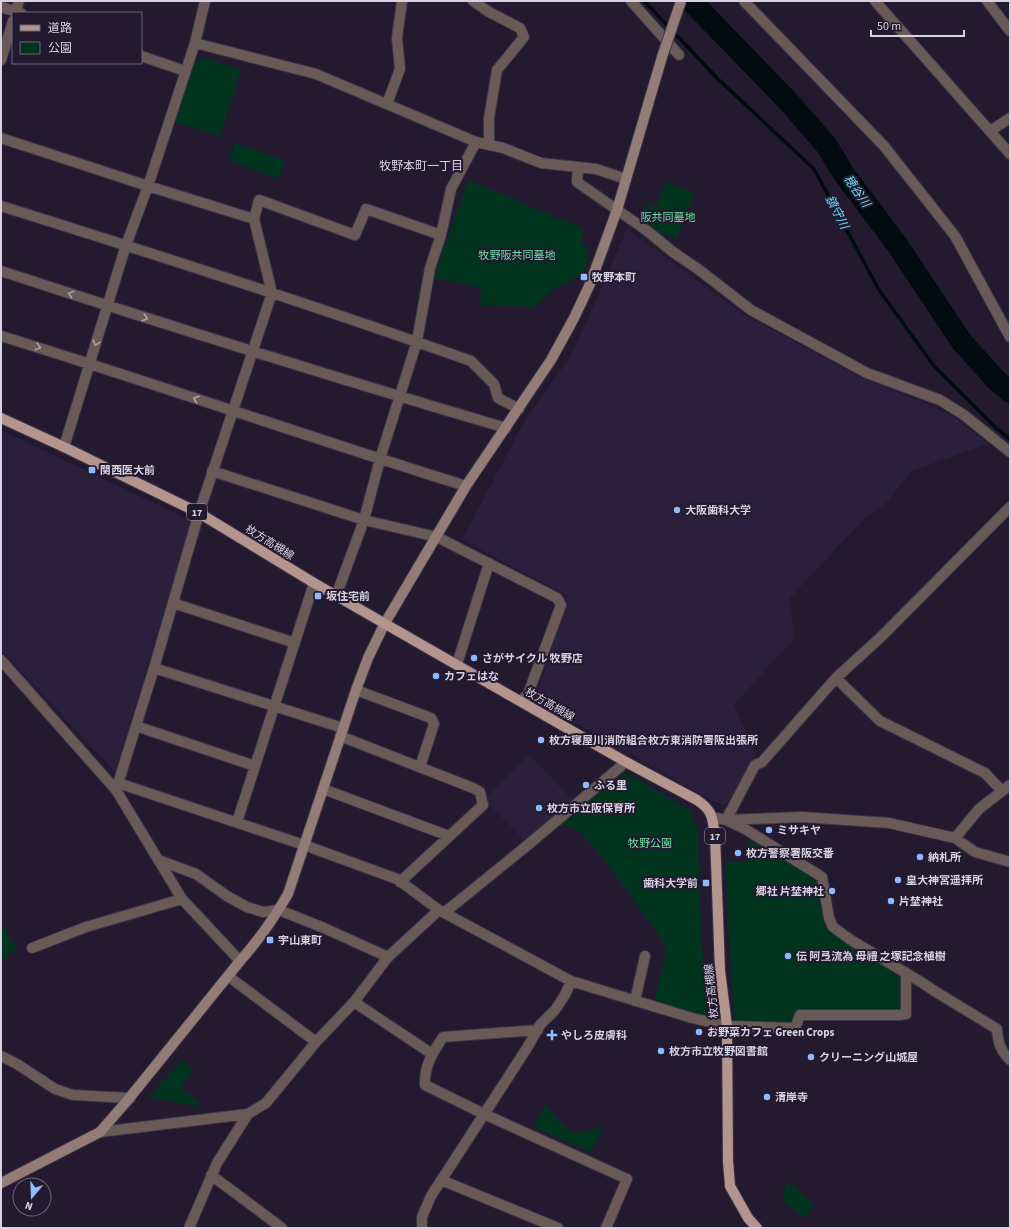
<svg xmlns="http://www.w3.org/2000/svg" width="1011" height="1229" font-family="'Source Sans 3','Noto Sans JP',sans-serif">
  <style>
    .built { fill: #2b203c }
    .green { fill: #00341f }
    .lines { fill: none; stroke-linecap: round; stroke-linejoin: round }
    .stream { stroke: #020c10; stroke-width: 3.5 }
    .river { stroke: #020c10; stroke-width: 22 }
    .street-casing { stroke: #3c3449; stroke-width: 12 }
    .secondary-casing { stroke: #3c3449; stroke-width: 12 }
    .primary-casing { stroke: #3c3449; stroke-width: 12 }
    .street { stroke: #695a57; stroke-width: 10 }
    .secondary { stroke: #937c76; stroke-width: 10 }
    .primary { stroke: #b3958e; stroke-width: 10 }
    .secondary-bridge-casing { stroke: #3c3449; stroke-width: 12; stroke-linecap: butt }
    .secondary-bridge { stroke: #937c76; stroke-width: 10 }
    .oneway { stroke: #aba2aa }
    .poi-dot { fill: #8eb9fc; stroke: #231a30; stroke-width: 1.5 }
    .labels { text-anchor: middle; stroke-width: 4; stroke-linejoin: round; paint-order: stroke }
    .shield { fill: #231a30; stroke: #a19bac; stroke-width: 1 }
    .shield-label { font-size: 10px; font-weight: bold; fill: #d7d2e1 }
    .park-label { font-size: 11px; fill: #6ddfa5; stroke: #231a30 }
    .poi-label { font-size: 11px; font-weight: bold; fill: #d7d2e1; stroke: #231a30; text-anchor: start }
    .street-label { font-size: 11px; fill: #d7d2e1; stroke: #231a30 }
    .neighbourhood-label { font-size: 12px; fill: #d7d2e1; stroke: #231a30 }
    .water-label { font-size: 12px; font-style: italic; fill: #6edaf7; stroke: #231a30 }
  </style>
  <rect width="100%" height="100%" fill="#231a30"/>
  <!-- built -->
  <path class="built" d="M627 229 743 314 862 378 931 406 955 418 988 444 911 471 889 500 863 520 790 598 794 641 776 658 734 705 756 754 726 806 713 801 535 700 568 596 462 540 526 418 569 359 591 312Z
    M1 430 192 521 115 772 1 650Z
    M529 755 572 799 528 843 484 799Z"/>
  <!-- green -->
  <path class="green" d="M203 58 241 69 220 136 175 122 193 63Z
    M235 143 285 161 278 179 233 162 230 158Z
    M468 180 584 229 581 244 587 245V265L583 275 553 289 535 307 480 305 481 288 434 277Z
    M666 182 694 193 677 239 657 232 658 229 640 222 646 204 656 207Z
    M625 772 689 810 698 829 701 936 708 1016H703L654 1003 666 950 662 939 599 853 578 830 562 824Z
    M748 839 814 877 818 886 826 926 837 936 902 979 903 1007 897 1011 799 1012 792 1020 788 1021H734L725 862H748Z
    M1 924 17 948 1 962Z
    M182 1060 194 1070 180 1088 200 1103 197 1106 149 1097Z
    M545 1104 570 1132 574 1134 603 1127 591 1152 534 1127Z
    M787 1182 814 1205 804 1218 782 1200Z"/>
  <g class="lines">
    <!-- stream -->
    <path class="stream" d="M644 1 718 79 814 169 879 290 934 366 996 428 1010 439"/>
    <!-- river -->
    <path class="river" d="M691 1 787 100 827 146 844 174 898 246 962 342 996 380 1010 392"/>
    <defs>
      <path id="street" d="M473 1 489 12 520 28 524 37 497 70 489 118V145
        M631 1 679 55
        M744 1 884 146 955 236 1010 337
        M875 1 1010 154
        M987 1 1010 31
        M1 7 21 13
        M15 13 19 1
        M195 43 316 74 476 142 503 148 541 163 596 169 626 179
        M141 56 185 71
        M1 60 13 21
        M387 104 400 69 397 38 402 1
        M990 131 1010 118
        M1 138 148 186 254 219
        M578 168 577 182 646 230 673 252 698 269 751 310 867 373 940 400 964 415 1010 452
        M1 206C158 255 316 306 471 361L494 384 498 398 519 409
        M1 271C169 326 337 378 506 428
        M1 336C157 384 311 438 466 486
        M64 447 126 245 148 186 195 43 205 1
        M212 471 364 520 437 537 557 598 561 605 528 694 521 701
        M336 596 364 520 380 459 417 341 430 268 441 235 451 189 476 142
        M173 603 295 643
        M1 660 116 790 182 899 240 961
        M457 664 489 563
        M154 668 343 728
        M836 678 880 721 985 773 1002 791
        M356 690 431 718 434 724 420 767
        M136 726 255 766
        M340 736 473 788 480 792 483 805 400 882
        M118 783 304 845 397 879 439 910 571 981 692 1018 727 1026 795 1028 800 1015H899L906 1014V973
        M323 789 449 836
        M116 790 154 668 199 513 272 293 254 219 259 200 355 235 366 209 441 235
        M712 817 726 820 745 829 822 877 829 918 833 927 851 940 921 982 936 992 997 1029C998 1043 1000 1050 1010 1060
        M726 820 755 765 762 762 836 678 882 636 1010 507
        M728 820 802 817 889 823 955 838 975 852 1010 862
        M237 822 314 583
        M955 838 979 809 1010 785
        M158 860 196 874 227 896 247 907 263 912 279 910 324 928 388 957
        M444 913 529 844 626 762
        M32 948 86 927 182 899
        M228 976 316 1042
        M635 1001 645 956
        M354 1002 432 1054
        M538 1030 443 1037C433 1052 424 1066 425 1085L484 1114 627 1179 606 1228
        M1 1056 17 1064 55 1089 73 1095 130 1098
        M100 1132 248 1114 266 1103 316 1042 354 1002 388 957 439 910
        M211 1175 282 1228
        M441 1180 558 1228
        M189 1228 217 1163 248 1114
        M422 1228V1217L431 1196 527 1048 540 1025 555 1010 565 995 571 981"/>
      <path id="secondary" d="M1 1183 100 1132 127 1101 240 961C259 940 274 918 288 894L356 690 368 658 385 623 466 486 551 360 574 318 590 284 617 210 662 57"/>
      <path id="primary" d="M1 418 64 447 199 513 314 583 626 762 697 800C713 811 712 817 715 835L720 971 727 1026 728 1161 730 1186 748 1218 757 1228"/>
    </defs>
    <!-- street casing -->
    <use href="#street" class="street-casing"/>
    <!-- secondary casing -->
    <use href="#secondary" class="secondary-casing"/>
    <!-- primary casing -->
    <use href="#primary" class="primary-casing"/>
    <!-- street -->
    <use href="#street" class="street"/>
    <!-- secondary -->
    <use href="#secondary" class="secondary"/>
    <!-- primary -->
    <use href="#primary" class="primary"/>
    <defs>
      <path id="secondary-bridge" d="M662 57 681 1"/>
    </defs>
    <!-- secondary-bridge casing -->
    <use href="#secondary-bridge" class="secondary-bridge-casing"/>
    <!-- secondary-bridge -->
    <use href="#secondary-bridge" class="secondary-bridge"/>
  </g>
  <!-- one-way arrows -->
  <defs><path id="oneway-chevron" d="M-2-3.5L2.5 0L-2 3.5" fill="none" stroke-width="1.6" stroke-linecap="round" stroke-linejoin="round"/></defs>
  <g class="oneway">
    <use href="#oneway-chevron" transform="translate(71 294) rotate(-162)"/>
    <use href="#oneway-chevron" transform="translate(145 318) rotate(17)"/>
    <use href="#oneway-chevron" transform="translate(96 343) rotate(108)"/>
    <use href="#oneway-chevron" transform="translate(38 347) rotate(17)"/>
    <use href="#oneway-chevron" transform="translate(196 399) rotate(-162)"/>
  </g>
  <!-- markers -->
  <g class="poi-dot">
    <rect x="580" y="273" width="8" height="8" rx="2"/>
    <rect x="88" y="466" width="8" height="8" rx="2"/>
    <circle cx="677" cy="510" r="4"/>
    <rect x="314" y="592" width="8" height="8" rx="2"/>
    <circle cx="474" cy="658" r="4"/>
    <circle cx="436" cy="676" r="4"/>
    <circle cx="541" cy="740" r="4"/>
    <circle cx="586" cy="785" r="4"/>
    <circle cx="539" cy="808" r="4"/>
    <circle cx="769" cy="830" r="4"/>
    <circle cx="738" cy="853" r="4"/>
    <circle cx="920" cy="857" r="4"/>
    <circle cx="898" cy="880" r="4"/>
    <rect x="702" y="879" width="8" height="8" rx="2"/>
    <circle cx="832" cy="891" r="4"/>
    <circle cx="891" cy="901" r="4"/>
    <rect x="266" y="936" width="8" height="8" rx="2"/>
    <circle cx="788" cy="956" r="4"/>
    <circle cx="699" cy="1032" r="4"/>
    <path d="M550 1029h4v4h4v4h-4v4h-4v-4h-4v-4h4z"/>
    <circle cx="661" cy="1051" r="4"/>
    <circle cx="811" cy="1057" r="4"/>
    <circle cx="767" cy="1097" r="4"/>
  </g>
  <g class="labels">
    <!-- shield labels -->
    <g class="shield">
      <rect x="187" y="504" width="20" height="16" rx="3"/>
      <rect x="705" y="828" width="20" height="16" rx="3"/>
    </g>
    <g class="shield-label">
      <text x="197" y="516">17</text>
      <text x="715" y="840">17</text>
    </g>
    <!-- park labels -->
    <g class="park-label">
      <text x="668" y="221">阪共同墓地</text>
      <text x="517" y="259">牧野阪共同墓地</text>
      <text x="650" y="847">牧野公園</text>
    </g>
    <!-- poi labels -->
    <g class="poi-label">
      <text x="592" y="281">牧野本町</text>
      <text x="100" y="474">関西医大前</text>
      <text x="685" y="514">大阪歯科大学</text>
      <text x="326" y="600">坂住宅前</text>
      <text x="482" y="662">さがサイクル 牧野店</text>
      <text x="444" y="680">カフェはな</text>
      <text x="549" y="744">枚方寝屋川消防組合枚方東消防署阪出張所</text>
      <text x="594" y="789">ふる里</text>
      <text x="547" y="812">枚方市立阪保育所</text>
      <text x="777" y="834">ミサキヤ</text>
      <text x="746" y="857">枚方警察署阪交番</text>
      <text x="928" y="861">納札所</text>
      <text x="906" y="884">皇大神宮遥拝所</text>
      <text x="698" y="887" text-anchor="end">歯科大学前</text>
      <text x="824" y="895" text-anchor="end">郷社 片埜神社</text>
      <text x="899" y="905">片埜神社</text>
      <text x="278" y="944">宇山東町</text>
      <text x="796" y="960">伝 阿弖流為 母禮 之塚記念植樹</text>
      <text x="707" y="1036">お野菜カフェ Green Crops</text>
      <text x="561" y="1039">やしろ皮膚科</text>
      <text x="669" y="1055">枚方市立牧野図書館</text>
      <text x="819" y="1061">クリーニング山城屋</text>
      <text x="775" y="1101">清岸寺</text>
    </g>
    <!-- street labels -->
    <g class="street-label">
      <text transform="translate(270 542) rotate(32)" y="4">枚方高槻線</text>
      <text transform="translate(550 704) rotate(30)" y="4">枚方高槻線</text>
      <text transform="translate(711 991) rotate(-96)" y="4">枚方高槻線</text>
    </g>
    <!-- neighbourhood labels -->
    <g class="neighbourhood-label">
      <text x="421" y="170">牧野本町一丁目</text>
    </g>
    <!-- water labels -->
    <g class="water-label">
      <text transform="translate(857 191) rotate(55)" y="4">穂谷川</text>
      <text transform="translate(837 212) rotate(62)" y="4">鎮守川</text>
    </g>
  </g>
  <!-- border -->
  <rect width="1011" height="1229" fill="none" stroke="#d7d2e1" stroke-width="4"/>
  <!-- legend -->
  <rect x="12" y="12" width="130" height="52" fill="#231a30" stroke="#6b6477"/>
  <rect x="20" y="25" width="20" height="6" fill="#b3958e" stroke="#6b6477"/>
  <text x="48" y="32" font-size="12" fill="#d7d2e1">道路</text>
  <rect x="20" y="42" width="20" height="12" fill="#00341f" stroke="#6b6477"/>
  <text x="48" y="52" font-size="12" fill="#d7d2e1">公園</text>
  <!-- north arrow -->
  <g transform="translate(32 1197) rotate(199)"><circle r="19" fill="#231a30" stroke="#6b6477"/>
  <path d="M0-3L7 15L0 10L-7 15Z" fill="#8eb9fc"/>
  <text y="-6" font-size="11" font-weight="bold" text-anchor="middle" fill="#d7d2e1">N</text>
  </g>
  <!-- scale -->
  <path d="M871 30v6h93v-6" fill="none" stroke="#d7d2e1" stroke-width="2"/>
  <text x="877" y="30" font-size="12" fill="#d7d2e1" stroke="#231a30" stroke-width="3" paint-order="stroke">50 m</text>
</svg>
